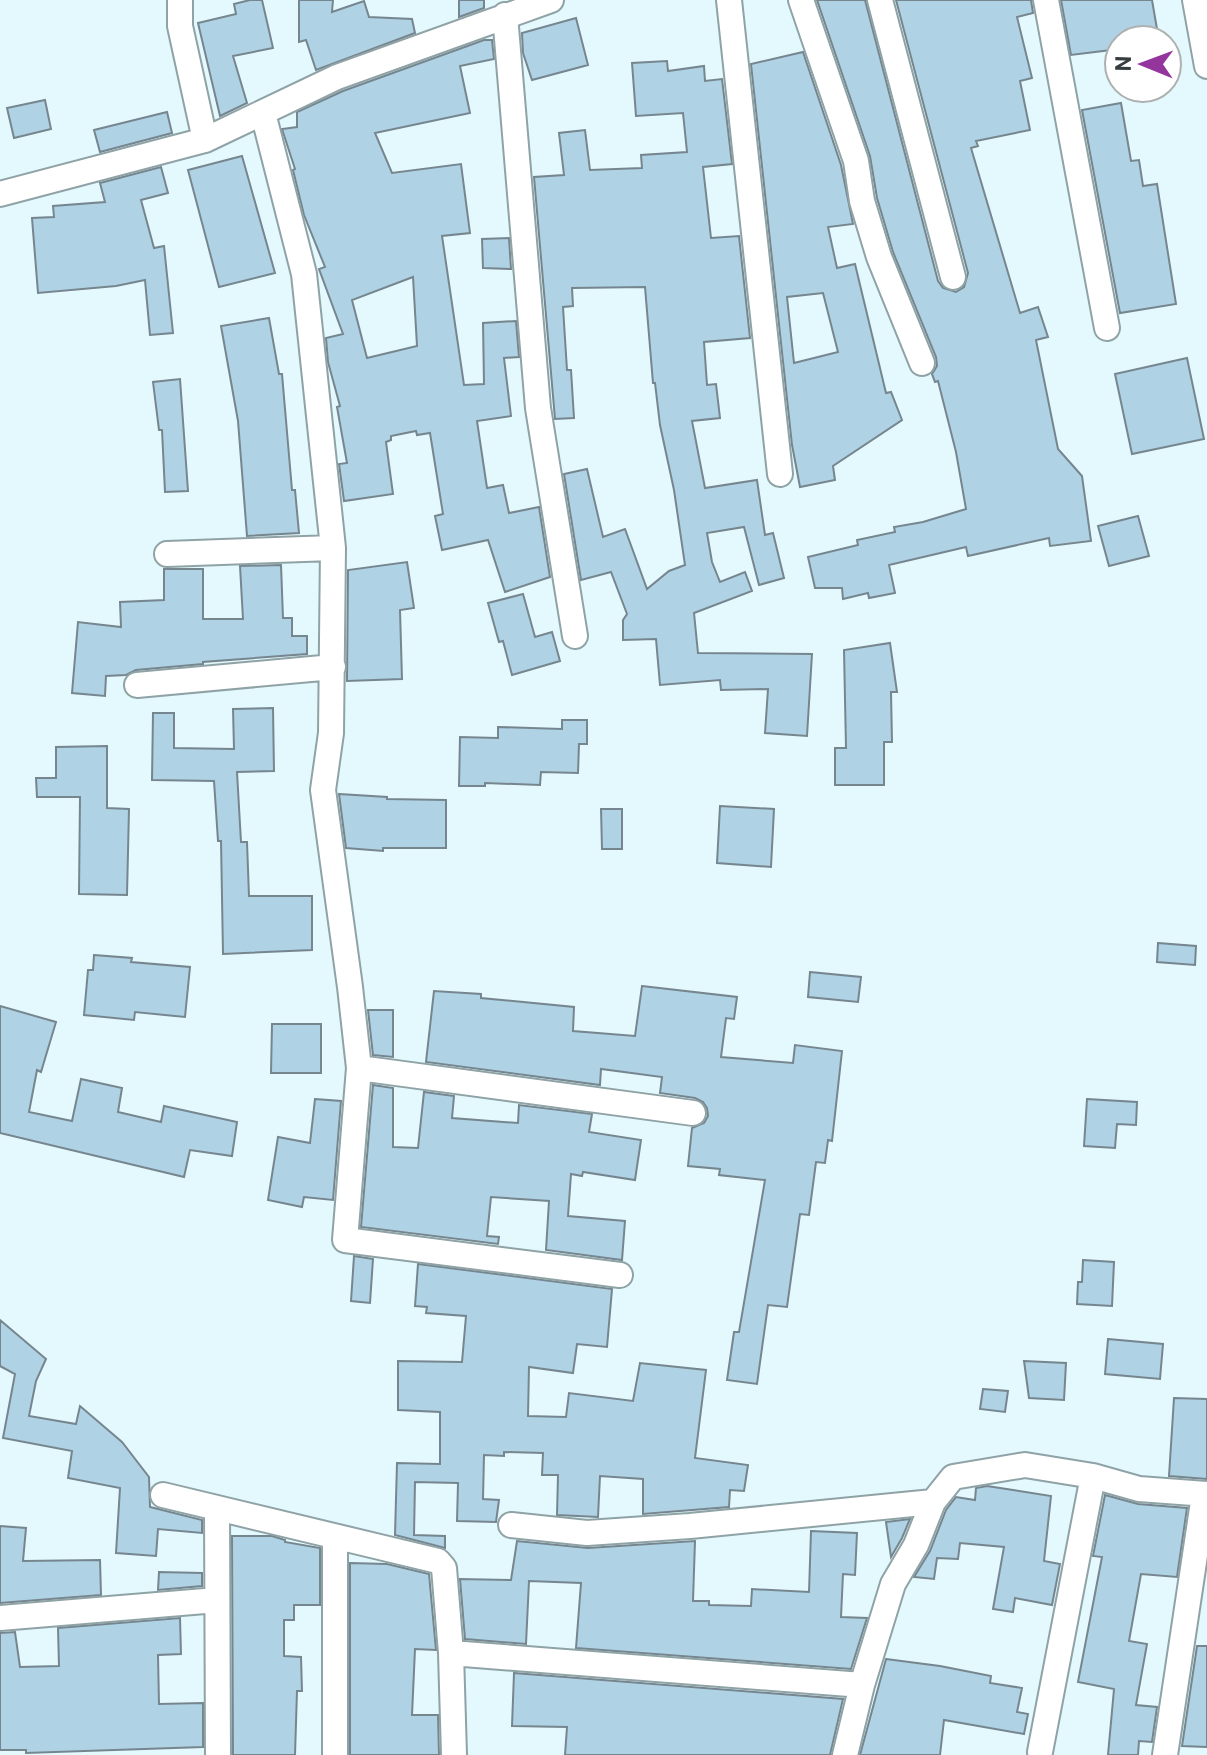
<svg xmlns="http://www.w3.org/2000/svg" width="1207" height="1755" font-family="Roboto,sans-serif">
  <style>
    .building { fill: #b0d2e5; stroke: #76868f; stroke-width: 2; fill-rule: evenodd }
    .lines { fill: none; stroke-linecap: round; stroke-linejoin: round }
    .minor-casing { stroke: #8fa3a6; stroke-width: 28 }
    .minor { stroke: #fff; stroke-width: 24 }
  </style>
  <rect width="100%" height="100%" fill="#e4f9fd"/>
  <!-- building -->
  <path class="building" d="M250 0H262L273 48 233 56 247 103 220 116 198 23 236 14 234 4Z
    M299 0H333L332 12 364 1 369 17 412 19 415 33 316 70 306 40 299 42Z
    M459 0H484V8L459 17Z
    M817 0H865L938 281 943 288 956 292 964 287 968 273 896 0H1031L1033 13 1017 17 1032 78 1020 81 1030 130 976 141 978 146 971 148 1020 313 1038 307 1048 337 1036 340 1058 449 1082 476 1091 541 1050 546 1049 538 968 556 966 547 889 565 895 593 869 598 868 593 843 599 842 588H815L808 557 858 545 857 540 895 532 894 527 923 522 966 509 956 452 938 381 935 382 932 374 937 366 936 357 893 252 877 198 870 156Z
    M1061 0H1152L1157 29 1123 35V40H1119V49L1071 55Z
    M576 18 588 65 532 80 523 53 522 33Z
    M484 40H492L494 59 460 66 470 113 375 133 392 173 461 164 470 233 442 236 464 385 484 384 483 323 516 321 519 357 504 358 511 416 477 421 487 488 503 485 509 513 539 507 550 577 505 592 488 540 442 550 435 516 443 514 430 433 417 435 416 431 391 436V440L386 442 393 494 344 501 339 464 347 463 337 407 340 406 328 362 326 338 343 334 319 269 325 267 304 215 293 170 295 169 282 129 297 127V112L343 91ZM413 277 417 346 367 358 352 300Z
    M803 52 841 165 853 224 828 227 837 268 855 264 886 393 891 392 902 420 833 466 835 480 800 487 792 445 751 64ZM823 293 838 352 794 363 787 297Z
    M667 61 668 71 704 66 705 81 722 79 732 164 703 167 711 238 739 236 750 338 704 342 707 385 716 384 720 418 692 421 705 488 757 480 765 535 773 533 784 578 759 585 744 527 707 533 712 562 720 582 745 572 752 591 694 613 698 653 812 654 807 736 765 733 768 689 721 690 720 680 660 685 656 639 623 640V620L627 614 611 572 581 580 564 474 587 469 603 537 625 529 647 589 669 571 685 565 674 490 660 425 655 383H653L645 287 572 288 573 306 563 307 567 370H571L574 418 555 419 534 177 564 175 559 133 585 130 590 170 642 168 641 155 687 152 683 113 636 116 632 63Z
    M45 100 51 129 14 138 7 108Z
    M1121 103 1131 161 1139 160 1143 186 1157 184 1176 304 1120 313 1082 110Z
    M167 112 172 133 100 152 94 130Z
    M242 156 275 273 219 287 188 170Z
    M161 167 168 193 141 200 154 248 164 246 173 333 150 335 145 280 116 286 38 293 32 218 54 217 53 206 105 202 100 183Z
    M509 238 511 269 483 268 482 239Z
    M269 318 279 374H282L292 490H295L299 533 247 536 238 421 221 326Z
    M1187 358 1204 439 1132 454 1115 374Z
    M180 379 188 491 165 492 162 430H159L153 382Z
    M1138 516 1149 556 1109 566 1098 526Z
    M407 562 414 608 400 610 402 679 347 681 348 570Z
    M281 565 283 618H292V636H307V654L203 662V664L136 670 126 675 106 676 105 696 72 693 78 622 121 627 120 602 164 600V569H203V619H243L240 566Z
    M523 594 535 637 552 632 560 661 512 675 503 641 499 642 488 603Z
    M890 643 897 692H891L892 742H884V785H835V748H846L844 650Z
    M273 708 274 771 237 772 241 842H247L249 896H312V950L223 954 221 841H218L214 781 152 780 153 713H174V748L234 749 233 709Z
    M562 720H587V744H579L578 773 541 772 540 785 485 783V786H459L460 737 498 738V727L562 729Z
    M107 746V808L129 809 127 895 79 894 80 797H37L36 778H56V747Z
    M339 794 387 797V799L446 800V848H383V851L346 848Z
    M720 806 774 809 771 867 717 863Z
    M601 809H622V849H602Z
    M1158 943 1196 946 1195 965 1157 962Z
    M94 955 132 958 131 962 190 967 185 1017 135 1012 134 1020 84 1015 88 970H93Z
    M810 972 861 977 858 1002 808 997Z
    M642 986 737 997 734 1019 726 1018 721 1057 793 1063 795 1045 842 1051 832 1141 828 1140 825 1163 816 1162 809 1215 800 1214 787 1307 768 1305 757 1384 727 1380 734 1332H739L765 1180 719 1175 720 1169 688 1166 692 1128 704 1123 708 1116 707 1108 703 1102 695 1098 660 1093 662 1077 601 1069 600 1085 426 1062 434 991 481 994V998L574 1007 573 1031 635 1036Z
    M0 1006 56 1022 41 1072 37 1070 29 1112 72 1121 81 1079 122 1088 118 1112 161 1122 164 1106 237 1122 232 1156 190 1150 184 1177 0 1133Z
    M368 1010H393V1057L373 1055Z
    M272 1024H321V1073H271Z
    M373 1085 393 1088V1147L418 1148 424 1092 454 1096 452 1118 518 1123 519 1105 592 1114 589 1132 641 1140 635 1180 583 1172 582 1176 571 1174 568 1216 625 1221 622 1260 546 1250 549 1201 491 1197 487 1236 499 1237 498 1244 361 1227Z
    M315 1099 341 1101 333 1200 304 1197 302 1207 268 1200 278 1137 310 1143Z
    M1087 1099 1137 1102 1136 1125 1117 1124 1115 1148 1084 1146Z
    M354 1256 373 1259 370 1303 351 1301Z
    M1083 1260 1114 1262 1112 1306 1077 1304 1078 1282H1082Z
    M418 1264 612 1289 607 1347 577 1344 573 1373 529 1367 528 1416 566 1417 569 1393 633 1401 640 1363 706 1370 695 1458 748 1465 744 1491 730 1490 729 1507 643 1514V1479L600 1476 598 1517 557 1515 558 1475H542L543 1453 504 1452V1456L484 1455 483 1499 499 1500 496 1522 457 1521 458 1483 415 1482 414 1535 445 1536V1548L395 1535 397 1463 440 1464V1412L398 1410V1361L462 1362 466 1316 426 1313 427 1307 415 1306Z
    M0 1320 46 1359 36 1381 29 1416 76 1424 80 1406 122 1442 149 1477 150 1507 202 1520V1533L158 1529 156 1556 116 1553 120 1488 68 1478 72 1451 3 1438 15 1374 0 1366Z
    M1108 1339 1163 1344 1160 1379 1105 1374Z
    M1024 1361 1066 1363 1064 1400 1029 1398Z
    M983 1389 1008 1391 1005 1412 980 1409Z
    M1174 1398 1207 1399V1479L1169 1476Z
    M987 1486 1051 1496 1044 1561 1060 1564 1052 1605 1015 1598 1013 1612 993 1609 1004 1547 960 1543 958 1559 937 1558 934 1579 914 1577 930 1551 946 1510 956 1497 975 1500 976 1488Z
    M1105 1495 1138 1504 1187 1508 1177 1577 1141 1574 1129 1641 1147 1644 1136 1705 1157 1707 1152 1742 1139 1741 1138 1755H1108L1114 1689 1078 1682 1102 1557 1093 1556Z
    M910 1519 902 1538 891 1557 886 1522Z
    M0 1526 26 1528 23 1561 100 1560 101 1595 0 1603Z
    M811 1531 857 1533 855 1575 843 1574 841 1617 867 1618 851 1669 576 1648 581 1583 529 1581 526 1644 465 1639 460 1579 511 1580 517 1541 588 1548 695 1541 693 1601H709V1605L751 1606 752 1589 809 1592Z
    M232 1536H272L285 1540V1542L320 1548V1605H294V1620H284V1656L301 1657 302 1691H297L295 1755H233Z
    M350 1563 387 1564 429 1574 436 1650 415 1649 412 1715H438L439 1755H350Z
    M159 1572 202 1573V1586L158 1590Z
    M180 1618 181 1654 158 1655 159 1704 203 1703V1747L26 1753V1750H0V1633L15 1632 20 1667 59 1666 58 1628Z
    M1197 1646H1207V1747L1182 1746Z
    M886 1659 940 1666 991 1676 990 1683 1022 1688 1017 1712 1028 1714 1024 1734 944 1720 940 1755H860Z
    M514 1673 843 1699 830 1755H565L567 1727 512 1726Z"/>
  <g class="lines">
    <defs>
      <path id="minor" d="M180 0V26L205 140
        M729 0 780 474
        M801 0 856 161 862 201 879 257 922 363
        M880 0 953 277
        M1046 0 1107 328
        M1195 0 1207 66
        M505 15 538 408 575 636
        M263 113 304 274 333 548 331 733 323 790 350 987 359 1068 345 1240 620 1275
        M0 194 205 140 337 77 551 0
        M167 554 333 548
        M137 685 333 667
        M359 1068 693 1113
        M163 1495 438 1561 444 1568 451 1653 454 1755
        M217 1508 218 1755
        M511 1525 587 1533 690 1526 933 1502
        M335 1537V1755
        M0 1618 217 1600
        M451 1653 862 1685
        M1040 1752 1093 1476
        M845 1755 862 1685 893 1584 916 1545 933 1502 953 1477 1025 1465 1093 1476 1139 1489 1207 1494
        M1165 1755 1204 1495"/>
    </defs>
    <!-- minor casing -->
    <use href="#minor" class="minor-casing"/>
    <!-- minor -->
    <use href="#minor" class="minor"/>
  </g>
  <!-- north arrow -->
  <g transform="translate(1143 64) rotate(271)"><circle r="38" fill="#ffffff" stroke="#aeb1b2" stroke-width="2"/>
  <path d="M0-6L14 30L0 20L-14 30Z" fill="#94359e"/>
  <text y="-12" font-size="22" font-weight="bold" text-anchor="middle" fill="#353d3e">N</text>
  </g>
</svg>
